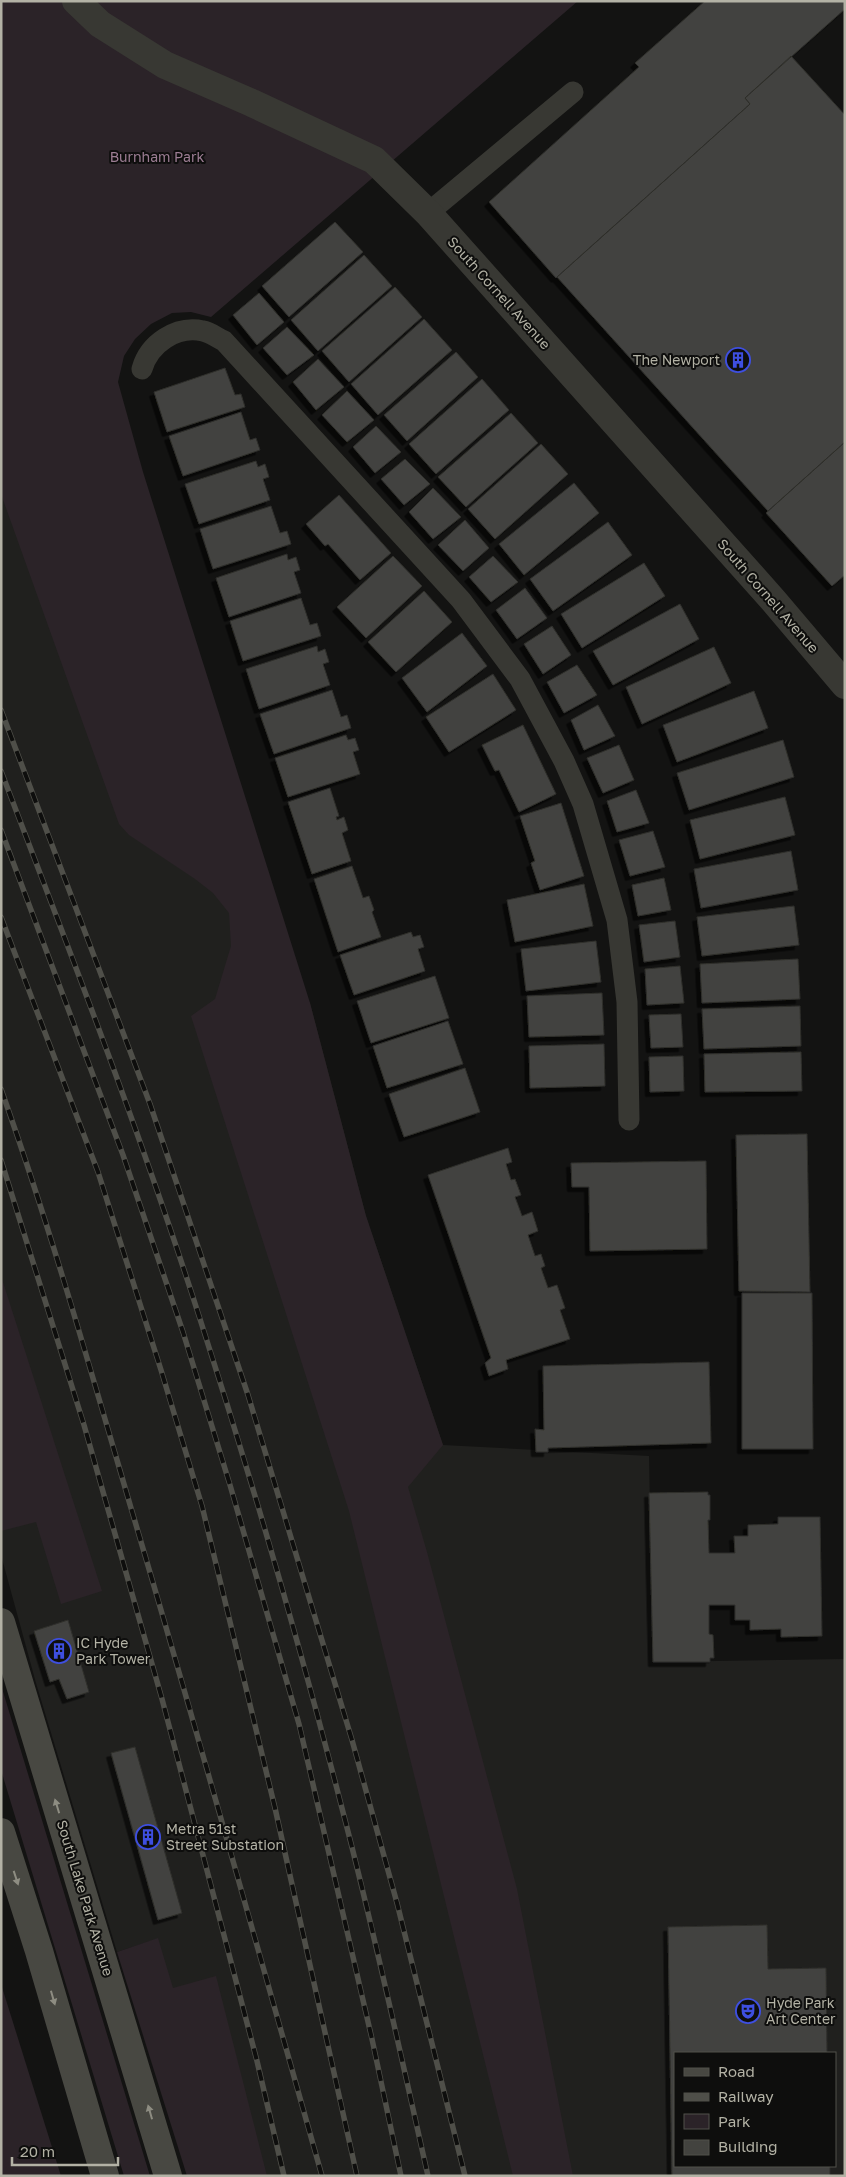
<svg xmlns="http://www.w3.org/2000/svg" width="846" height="2177" font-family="'Golos Text',sans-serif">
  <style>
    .built { fill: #20201e; fill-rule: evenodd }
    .green { fill: #2b2328 }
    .building { fill: #43433f; stroke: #2f2f2c; filter: url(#shadow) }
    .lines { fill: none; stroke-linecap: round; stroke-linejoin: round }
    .lane { stroke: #383833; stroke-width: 21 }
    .street { stroke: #383833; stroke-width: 28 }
    .secondary { stroke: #484842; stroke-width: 28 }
    .rail-casing { stroke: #4f4f49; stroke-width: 5.5 }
    .rail { stroke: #0e0e0d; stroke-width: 4; stroke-dasharray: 11; stroke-linecap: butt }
    .oneway { fill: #8e8d82 }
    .labels { text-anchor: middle; stroke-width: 4; stroke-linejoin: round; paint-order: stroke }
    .park-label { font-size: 14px; fill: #9c7d93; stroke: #0e0e0d }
    .street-label { font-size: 14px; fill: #b3b2a5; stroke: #0e0e0d }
    .poi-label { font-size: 14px; fill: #b3b2a5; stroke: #0e0e0d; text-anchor: start }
  </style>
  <defs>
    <filter id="shadow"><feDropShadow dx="-4.5" dy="4.5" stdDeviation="0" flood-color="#0009"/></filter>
  </defs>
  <rect width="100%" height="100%" fill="#131312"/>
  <!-- built -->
  <path class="built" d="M1 494 310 1003 366 1216 443 1445 649 1456 653 1662 845 1659V2176H226L157 1939 117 1952 36 1683 1 1555ZM675 2053H835V2166H675Z"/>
  <!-- green -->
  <path class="green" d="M1 1H578L211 317 191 312 172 313 151 324 135 339 124 356 118 382 143 472 310 1003 366 1216 443 1445 408 1487 427 1552 517 1889 573 2176H513L349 1511 191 1016 215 999 231 946 229 913 213 893 195 879 129 835 119 824 1 494Z
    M1 1276 102 1591 61 1604 36 1522 1 1531Z
    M1 1685 150 2176H124L1 1770Z
    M158 1938 173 1988 216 1976 267 2176H187L117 1952Z
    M1 1984 61 2176H1Z"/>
  <!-- building -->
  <path class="building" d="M705 1H845V9L745 98 750 104 556 278 489 202 639 67 635 63Z
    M791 56 845 115V442L768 511 557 277 750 104 745 98Z
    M335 222 363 252 289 317 262 286Z
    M364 255 392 286 318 351 291 320Z
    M395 287 422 317 349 382 322 351Z
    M259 293 284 322 257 345 233 315Z
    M424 319 452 350 378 415 351 384Z
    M287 327 314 355 287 375 263 348Z
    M456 352 478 377 407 441 384 415Z
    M318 359 344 387 316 410 293 382Z
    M225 368 235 395 241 394 245 407 167 432 154 392Z
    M482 379 509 410 436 474 409 444Z
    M347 391 374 420 347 442 322 415Z
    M241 412 250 440 256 438 260 450 183 476 169 436Z
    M511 413 538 443 466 507 438 477Z
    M376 426 401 452 375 473 353 447Z
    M845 442V575L832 586 766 513Z
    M541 444 568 474 495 539 468 509Z
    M405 459 430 484 404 505 381 479Z
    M256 461 258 467 265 464 269 477 263 479 270 500 199 524 185 484Z
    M574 483 599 513 524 575 499 544Z
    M433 488 461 517 433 539 409 512Z
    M339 495 391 553 360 580 328 544 325 546 306 524Z
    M271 506 280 533 287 531 291 544 213 569 200 529Z
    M465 520 489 548 463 571 438 545Z
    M608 522 632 555 553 611 530 579Z
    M287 554 288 560 296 557 300 570 294 572 301 593 229 617 216 578Z
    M393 556 422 586 366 638 337 607Z
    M493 556 518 582 491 602 469 577Z
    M644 563 665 596 582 648 561 614Z
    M525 588 547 618 517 639 496 610Z
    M424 591 452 622 396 672 368 642Z
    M301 598 310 625 317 623 321 636 243 661 230 621Z
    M680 604 699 639 613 685 593 651Z
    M552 626 571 655 543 674 524 644Z
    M462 633 487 666 427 712 402 678Z
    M317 646 318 652 325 649 329 662 323 664 330 685 259 709 246 669Z
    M714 647 731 683 642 724 626 687Z
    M577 665 597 695 564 713 547 682Z
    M493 674 516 710 449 752 426 717Z
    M332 690 341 717 347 715 351 728 274 754 260 714Z
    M754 691 768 728 677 762 663 725Z
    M598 705 615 736 584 750 571 720Z
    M523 725 556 794 519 812 499 770 495 771 482 745Z
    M346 735 348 740 355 738 359 750 353 752 360 774 288 797 275 758Z
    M783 740 794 777 689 810 677 773Z
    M619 745 634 780 603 793 587 758Z
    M330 788 339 816 336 817 337 820 344 817 348 830 342 833 351 861 312 874 288 802Z
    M636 790 649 823 617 832 607 801Z
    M785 797 795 835 700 859 690 820Z
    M561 803 584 876 540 890 531 863 535 861 520 816Z
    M653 831 665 867 630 876 619 840Z
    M791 851 798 890 701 908 694 869Z
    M352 866 363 898 369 896 374 910 372 912 381 937 338 952 314 879Z
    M664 878 671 910 638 916 632 885Z
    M584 884 593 926 515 942 507 900Z
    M794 906 799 945 702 956 697 917Z
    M675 921 680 957 644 962 639 925Z
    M411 932 413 937 420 935 424 947 418 949 425 971 354 995 340 955Z
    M596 941 601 982 526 991 521 949Z
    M798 959 800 999 702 1003 700 964Z
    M680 966 684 1003 647 1005 645 969Z
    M435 976 449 1018 371 1043 357 1001Z
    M602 993 604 1035 529 1037 527 996Z
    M800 1006 801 1046 704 1049 702 1009Z
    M681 1014 683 1047 651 1048 649 1015Z
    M448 1021 463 1064 387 1088 373 1046Z
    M604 1044 605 1086 530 1088 529 1046Z
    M801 1052 802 1091 705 1092 704 1054Z
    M683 1056 684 1091 650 1092 649 1057Z
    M465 1068 480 1112 404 1137 389 1094Z
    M807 1134 810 1292 739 1291 736 1135Z
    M508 1148 512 1162 506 1164 511 1180 515 1179 521 1195 515 1197 522 1216 532 1212 538 1231 528 1235 535 1256 541 1254 545 1266 541 1268 548 1288 557 1285 565 1308 560 1310 570 1339 506 1360 508 1369 489 1376 485 1363 491 1358 428 1175Z
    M706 1161 707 1249 590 1251 589 1187H572L571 1163Z
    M742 1293H812L813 1449H742Z
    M709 1362 711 1443 548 1448V1452H536L535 1429 544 1430 543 1366Z
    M708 1492V1495H710V1520H708L709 1553H735L734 1536H748V1525L778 1524V1517H820L822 1636 781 1637V1629L750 1630V1620H735V1605H709V1634L713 1635 714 1658H710V1662H653L649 1493Z
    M68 1620 89 1692 67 1699 59 1679 50 1682 34 1631Z
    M135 1747 182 1913 158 1920 111 1753Z
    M767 1925 768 1969 826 1968 827 2053H675V2166H830V2176H672L668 1927Z"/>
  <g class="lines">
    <!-- lane -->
    <path class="lane" d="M428 213 573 92
      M142 369C149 344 176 325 203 331 210 332 217 338 224 341L461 600 520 679 564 761 583 804 617 920 627 1002 629 1120"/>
    <!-- street -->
    <path class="street" d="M76 1 100 24 165 65 252 103 374 160 428 213 773 600 845 685"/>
    <!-- secondary -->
    <path class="secondary" d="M1 1622 168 2176
      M1 1832 39 1951 105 2176"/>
    <defs>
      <path id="rail" d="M1 710 150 1104 248 1395 352 1740 397 1903 465 2176
        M1 771C70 952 141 1134 200 1319 253 1483 301 1649 344 1816 375 1935 401 2056 428 2176
        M1 830 123 1155 183 1332 230 1485 299 1724 372 2039 401 2176
        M1 917 98 1172 161 1370 202 1506 275 1808 357 2176
        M1 1089C50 1227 90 1368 131 1508 197 1730 259 1953 322 2176
        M1 1160 84 1425 162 1699 257 2061 284 2176"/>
    </defs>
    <!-- rail casing -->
    <use href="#rail" class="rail-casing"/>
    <!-- rail -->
    <use href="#rail" class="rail"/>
  </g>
  <!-- one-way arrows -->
  <defs><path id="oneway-solid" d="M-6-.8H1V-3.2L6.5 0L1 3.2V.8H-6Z" transform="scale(1.25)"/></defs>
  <g class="oneway">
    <use href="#oneway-solid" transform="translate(57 1806) rotate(-107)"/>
    <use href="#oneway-solid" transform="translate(16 1878) rotate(72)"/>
    <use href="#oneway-solid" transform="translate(53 1998) rotate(74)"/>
    <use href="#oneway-solid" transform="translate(150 2112) rotate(-106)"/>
  </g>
  <!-- icons -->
  <defs>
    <symbol id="building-ring" viewBox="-11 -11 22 22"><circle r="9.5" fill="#0e0e0d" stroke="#3e4fe0" stroke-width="1.5"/><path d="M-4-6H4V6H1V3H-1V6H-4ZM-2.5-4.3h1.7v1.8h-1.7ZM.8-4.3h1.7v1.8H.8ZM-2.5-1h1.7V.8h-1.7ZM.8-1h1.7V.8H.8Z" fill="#3e4fe0"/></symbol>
    <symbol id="theatre-ring" viewBox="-11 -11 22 22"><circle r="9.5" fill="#0e0e0d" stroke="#3e4fe0" stroke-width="1.5"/><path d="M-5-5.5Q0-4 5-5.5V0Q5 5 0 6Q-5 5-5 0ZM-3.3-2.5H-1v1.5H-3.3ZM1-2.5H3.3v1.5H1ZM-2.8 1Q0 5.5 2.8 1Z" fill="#3e4fe0"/></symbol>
  </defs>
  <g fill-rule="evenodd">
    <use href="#building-ring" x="724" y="346" width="28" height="28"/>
    <use href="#building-ring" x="45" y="1637" width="28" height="28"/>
    <use href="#building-ring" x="134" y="1823" width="28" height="28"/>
    <use href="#theatre-ring" x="734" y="1997" width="28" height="28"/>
  </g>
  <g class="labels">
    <!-- park labels -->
    <g class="park-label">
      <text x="157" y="162">Burnham Park</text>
    </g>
    <!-- street labels -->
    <g class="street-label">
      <text transform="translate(499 293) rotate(48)" y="5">South Cornell Avenue</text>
      <text transform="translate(768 596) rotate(49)" y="5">South Cornell Avenue</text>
      <text transform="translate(85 1898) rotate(73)" y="5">South Lake Park Avenue</text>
    </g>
    <!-- poi labels -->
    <g class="poi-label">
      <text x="720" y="365" text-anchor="end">The Newport</text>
      <text x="76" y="1648">IC Hyde<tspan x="76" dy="16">Park Tower</tspan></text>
      <text x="166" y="1834">Metra 51st<tspan x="166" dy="16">Street Substation</tspan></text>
      <text x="766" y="2008">Hyde Park<tspan x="766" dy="16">Art Center</tspan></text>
    </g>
  </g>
  <!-- border -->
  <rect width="846" height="2177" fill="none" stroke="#b3b2a5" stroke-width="5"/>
  <!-- legend -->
  <rect x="674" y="2052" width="162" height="115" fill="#0e0e0d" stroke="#50504a"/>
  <rect x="684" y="2068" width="25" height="8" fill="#484842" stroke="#50504a"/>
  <text x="718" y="2077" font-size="15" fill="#b3b2a5">Road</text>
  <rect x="684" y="2093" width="25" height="8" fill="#4f4f49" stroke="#50504a"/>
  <text x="718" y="2102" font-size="15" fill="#b3b2a5">Railway</text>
  <rect x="684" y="2114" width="25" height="15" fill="#2b2328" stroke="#50504a"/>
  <text x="718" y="2127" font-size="15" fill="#b3b2a5">Park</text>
  <rect x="684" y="2140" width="25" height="15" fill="#43433f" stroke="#50504a"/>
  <text x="718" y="2152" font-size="15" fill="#b3b2a5">Building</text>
  <!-- scale -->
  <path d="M12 2157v8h106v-8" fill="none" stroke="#b3b2a5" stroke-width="2.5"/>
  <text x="20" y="2157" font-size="15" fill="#b3b2a5" stroke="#0e0e0d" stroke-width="4" paint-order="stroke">20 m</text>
</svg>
